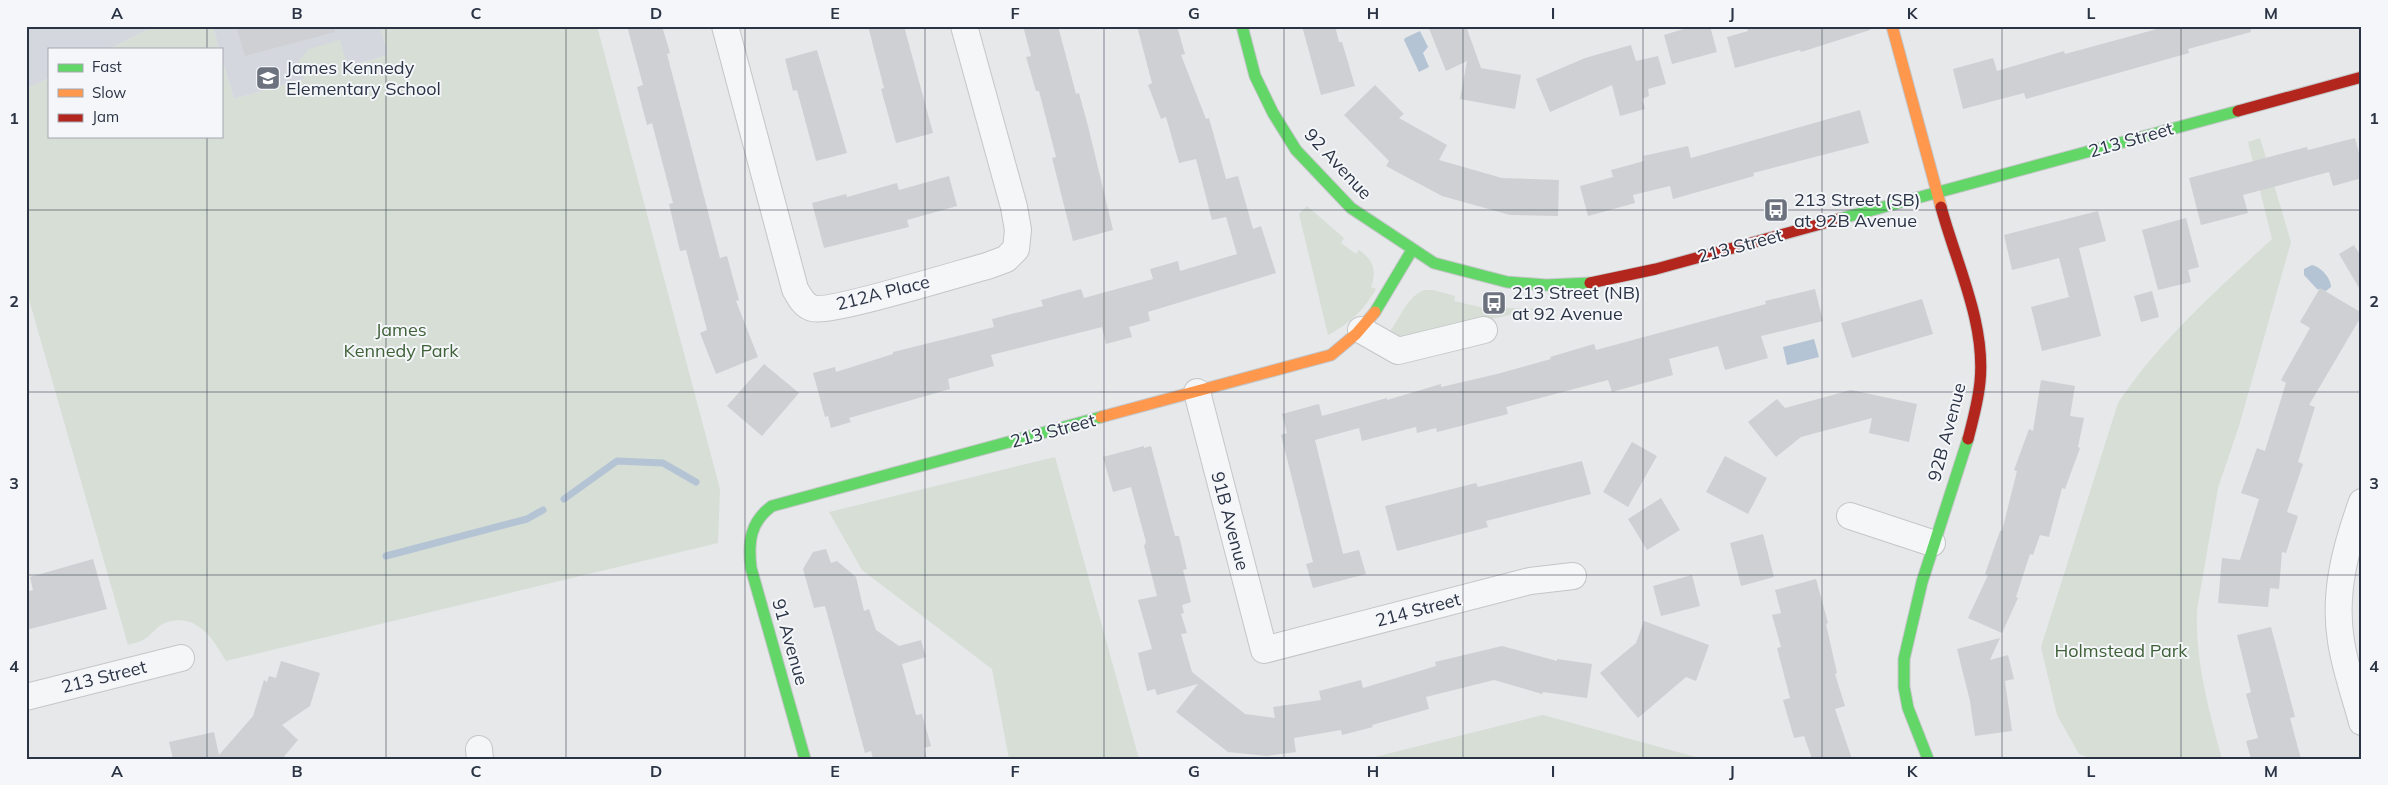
<svg xmlns="http://www.w3.org/2000/svg" width="2388" height="785" font-family="Mulish,sans-serif">
  <style>
    .built { fill: #d4d7dd }
    .green { fill: #d6ded6 }
    .water { fill: #b4c4d5 }
    .lines { fill: none; stroke-linecap: round; stroke-linejoin: round }
    .stream { stroke: #b4c4d5; stroke-width: 7 }
    .building { fill: #ced0d3 }
    .street-casing { stroke: #c4c6c8; stroke-width: 28 }
    .fast-casing { stroke: #c4c6c8; stroke-width: 13 }
    .slow-casing { stroke: #c4c6c8; stroke-width: 13 }
    .jam-casing { stroke: #c4c6c8; stroke-width: 13 }
    .street { stroke: #f5f6f7; stroke-width: 26 }
    .fast { stroke: #63d668; stroke-width: 11 }
    .slow { stroke: #ff974d; stroke-width: 11 }
    .jam { stroke: #b3261e; stroke-width: 11 }
    .grid { fill: none; stroke: #2b3445; stroke-width: 1; stroke-opacity: 0.55 }
    .labels { text-anchor: middle; stroke-width: 4; stroke-linejoin: round; paint-order: stroke }
    .poi-label { font-size: 18px; fill: #2b3445; stroke: #f4f6f9; text-anchor: start }
    .street-label { font-size: 18px; fill: #2b3445; stroke: #f4f6f9 }
    .park-label { font-size: 18px; fill: #3f6138; stroke: #f4f6f9 }
    .neatline { fill: none; stroke: #2b3445; stroke-width: 2 }
    .grid-label { font-size: 16px; text-anchor: middle; font-weight: bold; fill: #2b3445 }
  </style>
  <rect width="100%" height="100%" fill="#e6e8ea"/>
  <!-- built -->
  <path class="built" d="M26 26H155L109 49H49V78L26 89Z
    M213 26H380L388 55 234 99 221 56V49H219Z"/>
  <!-- green -->
  <path class="green" d="M155 26H213L219 49H109Z
    M380 26H597L720 489 718 543 226 661C213 639 198 613 167 622 157 625 151 636 143 640 138 643 132 643 128 645L26 289V89L49 78V136H221V56L234 99 304 79 299 60 309 49 340 40 348 67 388 55Z
    M2260 138 2291 242 2239 426 2218 488 2197 610C2195 661 2209 710 2222 759H2092L2079 754 2057 715 2041 647 2118 403C2160 340 2217 290 2272 239L2248 142Z
    M1307 206 1344 238 1341 243 1356 254 1359 250C1373 260 1377 270 1371 287L1376 289C1364 310 1349 324 1328 335L1299 214Z
    M1424 290H1433L1455 296 1454 301 1484 308 1486 304 1508 308 1536 309 1409 338 1399 337 1390 331C1401 317 1406 298 1424 290Z
    M1055 457 1139 759H1009L992 669 862 570 829 512Z
    M1543 715 1703 759H1367Z"/>
  <!-- water -->
  <path class="water" d="M1420 31 1428 47 1423 53 1429 67 1419 72 1404 40 1405 38Z
    M2312 265C2321 267 2331 278 2331 287L2326 291 2317 289 2304 275V269Z
    M1814 339 1819 357 1787 365 1783 347Z"/>
  <g class="lines">
    <!-- stream -->
    <path class="stream" d="M564 499 617 461 663 463 696 482
      M386 556 527 519 543 510"/>
  </g>
  <!-- building -->
  <path class="building" d="M236 26H334L335 32 245 56Z
    M627 26H662L670 53 667 54 720 258 727 256 739 300 736 301 758 357 716 374 700 333 707 330 686 250 680 251 669 204 673 203 652 123 647 125 637 87 643 85Z
    M868 26H904L933 133 896 143 881 89 884 88Z
    M1023 26H1058L1076 94 1079 93 1088 126 1113 230 1073 241 1052 158 1056 157 1039 91H1036L1026 57 1031 56Z
    M1137 26H1177L1185 54 1181 55 1206 119 1209 118 1226 179 1238 176 1253 229 1261 226 1276 273 1148 312 1150 321 1129 327 1132 337 1106 344 1102 327 991 355 994 366 948 379 950 389 849 418 851 422 831 428 828 416 825 417 813 373 835 367 836 372 893 354V352L994 327 992 319 1043 306 1041 300 1081 289 1084 298 1153 279 1150 269 1178 261 1180 271 1237 254 1226 217 1212 220 1196 159 1179 163 1166 117 1161 119 1148 85 1152 83Z
    M1302 26H1335L1339 42H1342L1355 86 1321 95Z
    M1428 26H1466L1481 68 1521 75 1515 109 1460 99 1467 61 1446 71Z
    M1693 26H1710L1717 52 1672 64 1664 35Z
    M1746 26H1869L1870 30 1801 52 1800 50 1735 68 1727 37 1748 31Z
    M2168 26H2250L2251 32 2188 49 2189 53 2026 99 2024 93 1963 109 1953 69 1993 58 1997 71 2064 51 2065 54Z
    M1631 45 1636 61 1658 56 1666 84 1648 89 1649 96 1642 99 1645 109 1620 116 1612 85 1550 112 1536 79 1585 58Z
    M817 50 847 153 816 161 797 90 793 91 785 59Z
    M1375 85 1404 114 1399 118 1447 145 1439 160 1502 178 1559 180 1558 216 1510 215 1442 196 1386 166 1389 161 1344 115Z
    M1860 110 1869 143 1753 173 1754 176 1673 199 1670 186 1633 195 1635 203 1588 216 1580 186 1613 177 1611 170 1644 161 1643 156 1688 146 1691 158Z
    M2355 138 2362 164V178L2333 186 2329 172 2243 195 2248 213 2201 225 2189 178 2307 147 2308 150Z
    M949 176 957 206 907 220 909 227 824 248 812 203 846 194 847 197 897 183 899 190Z
    M2098 211 2106 241 2079 248 2101 336 2042 351 2031 307 2069 297 2059 258 2012 270 2004 235Z
    M2186 218 2199 267 2188 270 2191 282 2158 290 2142 230Z
    M2354 245 2362 258V293L2339 254Z
    M2320 288 2362 313V315L2309 405 2315 407 2298 462 2303 464 2287 512 2298 516 2286 553 2282 552 2279 589 2270 588 2268 607 2218 603 2222 558 2240 560 2259 499 2241 493 2257 448 2265 451 2286 383 2281 380 2310 328 2300 322Z
    M1815 289 1823 321 1761 336 1768 358 1725 370 1718 346 1669 359 1673 375 1612 392 1608 380 1506 407 1508 414 1437 432 1436 428 1417 433 1416 427 1362 441 1359 428 1315 440 1343 554 1359 550 1366 574 1313 588 1306 564 1313 562 1281 435 1287 433 1282 414 1319 404 1322 416 1387 398V400L1441 384V387L1497 374 1551 359 1550 357 1594 344 1596 350 1766 304 1765 301Z
    M2152 291 2159 317 2141 322 2134 296Z
    M1922 299 1933 334 1852 358 1841 323Z
    M764 364 799 393 762 436 727 406Z
    M2041 380 2075 386 2070 416 2084 418 2078 447 2080 448 2065 489 2062 488 2049 537 2040 535 2033 555 2030 554 2016 597 2018 598 2002 633 1968 618 1988 575 1985 574 2000 531H2002L2017 471 2014 470 2029 429 2033 431Z
    M1851 390 1917 404 1909 442 1869 433 1872 418 1801 437 1776 457 1748 422 1777 399 1785 408Z
    M1632 442 1657 456 1628 507 1603 492Z
    M1144 446V448L1151 446 1175 536H1179L1187 569 1183 570 1191 602 1182 605 1184 613 1181 614 1187 633 1181 634 1192 672 1245 714 1275 718 1273 707 1321 700 1319 691 1361 680 1363 688 1436 666 1435 662 1502 646 1557 661V659L1592 664 1587 698 1543 692 1542 694 1494 680 1426 697 1429 709 1372 725 1373 727 1342 735 1341 730 1294 738 1296 752 1267 756 1228 752 1176 712 1198 684 1157 695 1155 689 1147 691 1138 653 1152 649 1138 600 1157 596 1144 546 1146 542 1131 487 1113 492 1103 457Z
    M1725 456 1767 478 1748 514 1706 492Z
    M1582 461 1591 494 1486 521 1488 527 1397 551 1385 506 1476 483 1478 487Z
    M1661 498 1680 530 1647 550 1628 519Z
    M1763 534 1774 577 1741 586 1730 543Z
    M826 549 831 563 837 561 856 577 864 611 869 609 876 630 899 646 921 640 926 657 902 664 916 715 922 714 931 746 924 748 927 759H873L871 751 865 753 825 606 814 608 803 569 813 552Z
    M93 559 107 609 26 630V592L33 590 30 577Z
    M1692 575 1700 606 1661 616 1653 586Z
    M1816 579 1828 623 1826 624 1837 673 1835 674 1845 706 1835 709 1852 759H1812L1804 736 1794 738 1783 700 1790 698 1777 648 1781 647 1772 615 1781 613 1775 590Z
    M1644 621 1709 645 1696 681 1686 677 1638 718 1600 673 1636 643Z
    M2271 627 2295 717 2290 718 2301 759H2251L2246 741 2258 738 2246 694 2251 692 2237 635Z
    M2000 638 1990 660 2008 655 2014 679 2005 681 2012 731 1975 736 1970 701 1957 649Z
    M281 661 320 673 310 706 282 725 298 740 282 759H173L169 742 214 732 219 755 253 716 264 680 267 682 269 676 276 678Z"/>
  <g class="lines">
    <defs>
      <path id="street" d="M725 26 795 289C799 296 803 305 812 308 828 314 961 273 987 266L1006 259 1016 249 1018 230 1014 207 964 26
        M1361 330 1398 351 1484 330
        M1197 392 1264 650 1530 581 1573 576
        M2362 502C2346 546 2333 593 2341 641 2345 668 2355 696 2362 722
        M1850 516 1932 543
        M26 697 181 658
        M479 749 480 759"/>
      <path id="fast" d="M1242 26 1255 76 1273 113 1296 150 1351 208 1434 263 1507 282 1546 285 1590 283
        M1839 219 2238 111
        M1375 312 1412 250
        M805 759 751 568C748 542 750 522 772 506L1101 417
        M1928 759 1908 708 1904 687V659L1922 582 1968 439"/>
      <path id="slow" d="M1892 26 1941 207
        M1101 417 1331 355 1356 334 1375 312"/>
      <path id="jam" d="M2238 111 2362 77
        M1941 207C1956 263 1986 323 1980 382 1978 402 1973 420 1968 439
        M1590 283 1656 269 1839 219"/>
    </defs>
    <!-- street casing -->
    <use href="#street" class="street-casing"/>
    <!-- fast casing -->
    <use href="#fast" class="fast-casing"/>
    <!-- slow casing -->
    <use href="#slow" class="slow-casing"/>
    <!-- jam casing -->
    <use href="#jam" class="jam-casing"/>
    <!-- street -->
    <use href="#street" class="street"/>
    <!-- fast -->
    <use href="#fast" class="fast"/>
    <!-- slow -->
    <use href="#slow" class="slow"/>
    <!-- jam -->
    <use href="#jam" class="jam"/>
  </g>
  <!-- grid -->
  <path class="grid" d="M207 26V49M386 26V759M566 26V759M745 26V759M925 26V759M1104 26V759M1284 26V759M1463 26V759M1643 26V759M1822 26V759M2002 26V759M2181 26V759M207 136V759M26 210H2362M26 392H2362M26 575H2362"/>
  <!-- icons -->
  <defs>
    <symbol id="school-square" viewBox="-11 -11 22 22"><rect x="-9" y="-9" width="18" height="18" rx="4" fill="#6c737f" stroke="#f4f6f9"/><path d="M0-5L7-2L0 1L-7-2ZM-4 1L0 2.5L4 1V4Q0 6-4 4Z" fill="#fff"/></symbol>
    <symbol id="bus-square" viewBox="-11 -11 22 22"><rect x="-9" y="-9" width="18" height="18" rx="4" fill="#6c737f" stroke="#f4f6f9"/><path d="M-5-6H5V4H4V6H2V4H-2V6H-4V4H-5ZM-3.5-4V0h7V-4ZM-3.5 1.2v1.5H-2V1.2ZM2 1.2v1.5H3.5V1.2Z" fill="#fff"/></symbol>
  </defs>
  <g fill-rule="evenodd">
    <use href="#school-square" x="254" y="64" width="28" height="28"/>
    <use href="#bus-square" x="1762" y="196" width="28" height="28"/>
    <use href="#bus-square" x="1480" y="289" width="28" height="28"/>
  </g>
  <g class="labels">
    <!-- poi labels -->
    <g class="poi-label">
      <text x="286" y="74">James Kennedy<tspan x="286" dy="21">Elementary School</tspan></text>
      <text x="1794" y="206">213 Street (SB)<tspan x="1794" dy="21">at 92B Avenue</tspan></text>
      <text x="1512" y="299">213 Street (NB)<tspan x="1512" dy="21">at 92 Avenue</tspan></text>
    </g>
    <!-- street labels -->
    <g class="street-label">
      <text transform="translate(2131 140) rotate(-16)" y="6">213 Street</text>
      <text transform="translate(1338 164) rotate(47)" y="6">92 Avenue</text>
      <text transform="translate(1740 246) rotate(-15)" y="6">213 Street</text>
      <text transform="translate(883 293) rotate(-14)" y="6">212A Place</text>
      <text transform="translate(1053 431) rotate(-15)" y="6">213 Street</text>
      <text transform="translate(1947 432) rotate(-75)" y="6">92B Avenue</text>
      <text transform="translate(1230 521) rotate(75)" y="6">91B Avenue</text>
      <text transform="translate(1418 610) rotate(-15)" y="6">214 Street</text>
      <text transform="translate(790 642) rotate(74)" y="6">91 Avenue</text>
      <text transform="translate(104 677) rotate(-14)" y="6">213 Street</text>
    </g>
    <!-- park labels -->
    <g class="park-label">
      <text x="401" y="336">James<tspan x="401" dy="21">Kennedy Park</tspan></text>
      <text x="2121" y="657">Holmstead Park</text>
    </g>
  </g>
  <!-- border -->
  <rect width="2388" height="785" fill="none" stroke="#f4f6f9" stroke-width="55"/>
  <!-- legend -->
  <rect x="48" y="48" width="175" height="90" fill="#f4f6f9" stroke="#a4a8b1"/>
  <rect x="58" y="64" width="25" height="8" fill="#63d668" stroke="#a4a8b1"/>
  <text x="92" y="72" font-size="15" fill="#2b3445">Fast</text>
  <rect x="58" y="89" width="25" height="8" fill="#ff974d" stroke="#a4a8b1"/>
  <text x="92" y="98" font-size="15" fill="#2b3445">Slow</text>
  <rect x="58" y="114" width="25" height="8" fill="#b3261e" stroke="#a4a8b1"/>
  <text x="92" y="122" font-size="15" fill="#2b3445">Jam</text>
  <rect x="28" y="28" width="2332" height="730" class="neatline"/>
  <g class="grid-label">
    <text x="117" y="19">A</text>
    <text x="297" y="19">B</text>
    <text x="476" y="19">C</text>
    <text x="656" y="19">D</text>
    <text x="835" y="19">E</text>
    <text x="1015" y="19">F</text>
    <text x="1194" y="19">G</text>
    <text x="1373" y="19">H</text>
    <text x="1553" y="19">I</text>
    <text x="1732" y="19">J</text>
    <text x="1912" y="19">K</text>
    <text x="2091" y="19">L</text>
    <text x="2271" y="19">M</text>
    <text x="14" y="124">1</text>
    <text x="2374" y="124">1</text>
    <text x="14" y="307">2</text>
    <text x="2374" y="307">2</text>
    <text x="14" y="489">3</text>
    <text x="2374" y="489">3</text>
    <text x="14" y="672">4</text>
    <text x="2374" y="672">4</text>
    <text x="117" y="777">A</text>
    <text x="297" y="777">B</text>
    <text x="476" y="777">C</text>
    <text x="656" y="777">D</text>
    <text x="835" y="777">E</text>
    <text x="1015" y="777">F</text>
    <text x="1194" y="777">G</text>
    <text x="1373" y="777">H</text>
    <text x="1553" y="777">I</text>
    <text x="1732" y="777">J</text>
    <text x="1912" y="777">K</text>
    <text x="2091" y="777">L</text>
    <text x="2271" y="777">M</text>
  </g>
</svg>
